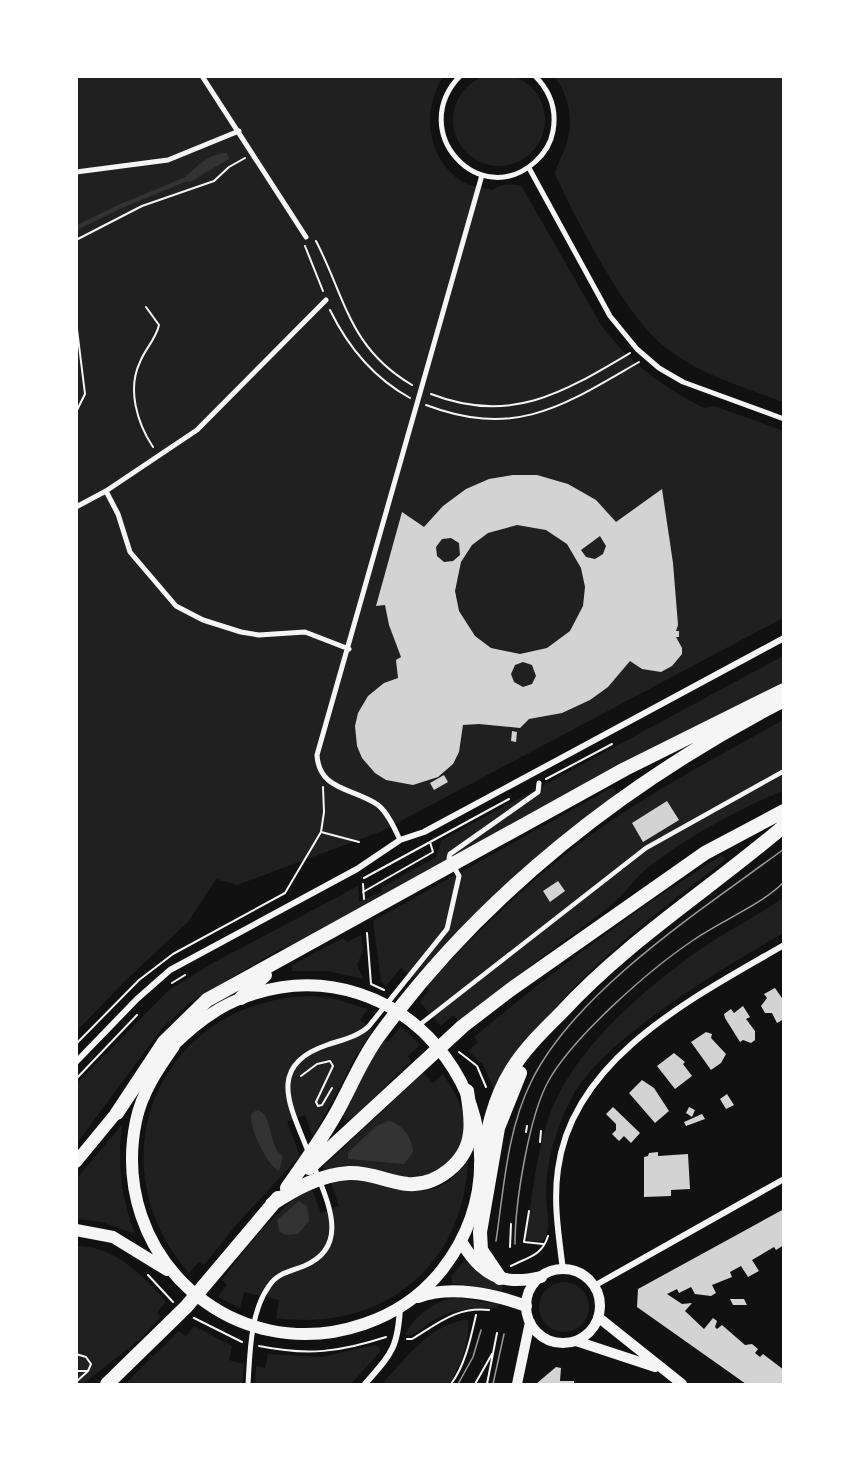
<svg xmlns="http://www.w3.org/2000/svg" width="860" height="1461" font-family="Overpass,sans-serif">
  <style>
    .green { fill: #202020 }
    .water { fill: #333 }
    .lines { fill: none; stroke-linecap: round; stroke-linejoin: round }
    .stream { stroke: #333; stroke-width: 4.5 }
    .building { fill: #d3d3d3; fill-rule: evenodd }
    .path { stroke: #f5f5f5; stroke-width: 2 }
    .service { stroke: #f5f5f5; stroke-width: 4.5 }
    .pedestrian { stroke: #f5f5f5; stroke-width: 5 }
    .minor { stroke: #f5f5f5; stroke-width: 6 }
    .tertiary { stroke: #f5f5f5; stroke-width: 10 }
    .secondary { stroke: #f5f5f5; stroke-width: 12 }
    .primary { stroke: #f5f5f5; stroke-width: 14 }
    .trunk { stroke: #f5f5f5; stroke-width: 14 }
    .tram { stroke: #9a9a9a; stroke-width: 1.5 }
  </style>
  <rect width="100%" height="100%" fill="#111"/>
  <!-- green -->
  <path class="green" d="M453 120a46 46 0 1 1 92 0a46 46 0 1 1-92 0Z
    M76 77H443C422 110 426 157 461 181 469 186 484 188 493 190 500 184 514 183 522 187L601 325C628 362 663 387 704 408L714 406 784 431 783 618 382 831 237 885 216 879 188 922 125 981 77 1031Z
    M555 77H783V402C743 387 701 375 666 348 626 318 577 221 555 174 556 166 562 157 565 148 574 125 570 97 555 77Z
    M783 656V684L285 951 282 948 192 1001 163 1027 77 1143V1083L169 990 211 964 358 886 359 902 382 891 381 888 436 857 442 840Z
    M783 720V791C745 805 675 844 644 871 632 882 622 897 609 907 559 945 508 982 458 1021L453 1015 441 1026 420 1002 429 990 425 987 429 982C479 931 530 880 588 837 650 792 717 757 783 720Z
    M613 787 618 794C546 853 476 909 414 978L401 968 386 986 381 981 373 921Z
    M722 855 725 860C633 931 554 990 495 1092L483 1064 468 1051 478 1042 474 1037C552 972 636 909 722 855Z
    M783 898V933C724 968 599 1040 570 1101 556 1129 546 1162 546 1193 545 1206 554 1232 542 1241H528L526 1234C533 1195 536 1151 550 1114 576 1043 659 975 721 936 742 923 763 912 783 898Z
    M361 935 363 951 357 965 364 979 328 971H292V965L343 938 347 942Z
    M313 996 332 998 368 1009 360 1020 373 1030 357 1054 313 1137 305 1115 287 1122 300 1156 236 1225 204 1265 199 1262 189 1273C90 1159 162 998 313 996Z
    M401 1026 420 1045 408 1056 411 1061 352 1119 345 1120 343 1113 382 1037 388 1042Z
    M423 1073 433 1083 443 1074C451 1087 463 1104 464 1120 467 1147 444 1177 416 1179 389 1180 350 1175 323 1171L324 1166Z
    M122 1125C117 1164 121 1197 135 1234L102 1222 77 1219V1178Z
    M468 1160C464 1268 381 1332 276 1318L279 1300 244 1292 240 1308 218 1297 227 1285 222 1280C247 1246 275 1210 311 1187L321 1213 339 1206 330 1180C337 1179 346 1177 353 1178 401 1183 433 1212 468 1160Z
    M76 1246C116 1246 141 1275 166 1301L157 1313 161 1316 143 1337 83 1384H76Z
    M465 1260 480 1275 503 1284 502 1291 452 1283 451 1276Z
    M539 1307a25 25 0 1 1 50 0a25 25 0 1 1-50 0Z
    M458 1298 500 1304 496 1308C473 1307 453 1309 432 1321 423 1326 416 1338 405 1335 413 1317 437 1298 458 1298Z
    M468 1319C470 1340 461 1367 449 1384H382C408 1356 428 1326 468 1319Z
    M194 1326 232 1346 229 1360 244 1364 242 1384H125L179 1331 186 1336Z
    M375 1345 379 1347 380 1352 351 1384H255L256 1366 265 1368 268 1354 321 1357Z"/>
  <!-- water -->
  <path class="water" d="M227 153 229 159 190 182 186 181V176C198 166 209 153 227 153Z
    M258 1110C274 1116 267 1146 283 1156L279 1171C267 1165 247 1125 252 1113Z
    M388 1121C402 1123 413 1139 413 1152L404 1164 348 1159V1153L375 1127Z
    M299 1201 307 1206 309 1221 298 1234 285 1235 279 1231 277 1220Z"/>
  <g class="lines">
    <!-- stream -->
    <path class="stream" d="M76 228 119 207 189 178"/>
  </g>
  <!-- building -->
  <path class="building" d="M513 475H537L568 484 596 500 616 522 662 489 673 563 678 625 676 631H679V637H676L682 648V654L672 666 661 672 642 669 630 661 608 687 590 700 562 713 529 719 520 728 479 724 463 725 459 752 453 764 438 777 413 785 386 780 375 773 362 758 357 746 355 726 358 713 368 696 384 683 398 678 396 660 401 657 389 625 385 605 376 606 402 512 424 527 443 506 466 489 489 479ZM517 525 546 530 567 544 581 568 585 587 583 606 570 631 547 648 520 654 491 648 475 636 459 611 455 591 461 562 472 545 488 533ZM600 536 606 546 603 554 595 559 586 557 581 550ZM451 538 459 543 460 555 453 561 444 562 437 556 436 547 442 539ZM523 662 532 665 536 676 532 684 523 687 514 682 511 674 515 665Z
    M512 731 517 732 516 742 511 741Z
    M444 775 448 782 434 790 430 783Z
    M667 801 679 820 643 842 632 823Z
    M558 881 565 891 550 902 543 891Z
    M775 988 784 1001V1019L777 1023 772 1013H765L761 1006 767 998 764 994Z
    M743 1006 750 1017 746 1019 755 1031V1040L751 1043 743 1040 740 1042 725 1018 724 1014 731 1009 734 1013Z
    M706 1032 712 1034 711 1038 726 1054 721 1063 711 1070 691 1042Z
    M674 1053 685 1062 683 1064 692 1076 675 1089 657 1066Z
    M642 1080 654 1088 669 1111 655 1123 629 1093Z
    M727 1094 734 1105 726 1109 720 1099Z
    M613 1107 640 1133 631 1143 624 1136 619 1141 612 1134 616 1130V1124L606 1114Z
    M689 1107 695 1110 692 1117 686 1113Z
    M702 1114 705 1119 686 1126 684 1122Z
    M658 1152V1156L688 1154 690 1189 671 1190V1196L644 1197V1157L648 1156 649 1153Z
    M784 1209V1245L776 1250 774 1247 752 1260 759 1271 748 1277 741 1266 730 1272 732 1277 712 1285 716 1293 711 1296 695 1294 691 1287 679 1293 677 1289 667 1294 682 1304 692 1303 685 1311 704 1329 713 1318 717 1321 715 1327 717 1329 722 1325 745 1345 752 1344 758 1349 755 1353 760 1357 763 1354 784 1370V1384H746L637 1307 638 1289Z
    M730 1299H744L747 1305H733Z
    M556 1367 561 1368 560 1381H574V1384H536Z"/>
  <g class="lines">
    <!-- path -->
    <path class="path" d="M76 240 142 206 214 181 229 167 245 158
      M316 241C346 299 349 348 412 385
      M305 246 323 291
      M146 307 159 325C156 339 145 349 140 362 127 389 137 423 153 447
      M330 310C348 347 374 378 410 398
      M76 321 85 394 76 412
      M431 394C510 425 563 393 630 353
      M426 405C516 439 563 406 639 362
      M546 779 612 744
      M321 832 359 842
      M364 878 509 799
      M363 884 364 899
      M363 892 433 852 430 842
      M367 933 371 984 384 990
      M172 983 185 975
      M76 1044 139 980 173 954 285 893 321 832 324 812 323 787
      M459 1052 477 1066 486 1087
      M301 1076 317 1064 330 1061 333 1066 316 1102 318 1106 322 1105 332 1088
      M76 1079 137 1015
      M526 1132 527 1126
      M540 1142 541 1131
      M529 1211 524 1242 543 1244
      M510 1247 511 1224
      M511 1266C528 1257 542 1256 548 1236
      M148 1275 173 1302
      M194 1318 242 1342
      M407 1339H412C437 1324 457 1306 489 1310
      M259 1346C308 1356 340 1352 386 1337
      M76 1354 86 1357 91 1364 88 1371 76 1382
      M76 1371H88
      M451 1384C465 1366 471 1337 476 1315
      M475 1384 492 1354
      M487 1384 497 1333"/>
    <!-- service -->
    <path class="service" d="M418 1026 646 848 784 771"/>
    <!-- pedestrian -->
    <path class="pedestrian" d="M202 76 306 237
      M460 76C406 132 480 211 535 162 545 153 551 143 553 131 557 109 550 91 535 76
      M529 168 610 316 637 349 659 368 683 382 784 419
      M76 172 168 160 239 131
      M106 491 118 514 130 552 176 606 203 620 241 632 259 635 305 632 349 649
      M76 507 106 491 197 430 326 300
      M400 840C395 829 388 813 378 805 354 788 319 791 317 755L482 175
      M309 1154C292 1109 264 1066 327 1045 341 1040 358 1037 369 1026L447 929 459 876 449 858 450 854 538 792 539 783
      M248 1384C250 1354 250 1312 269 1286 277 1273 291 1271 304 1266 352 1246 326 1199 314 1166"/>
    <!-- minor -->
    <path class="minor" d="M76 1062 137 999 170 970 357 869 400 840 424 832 784 638
      M563 1270C559 1237 553 1203 558 1169 573 1057 695 997 784 945
      M594 1286 784 1179
      M365 1384C391 1354 398 1349 400 1307"/>
    <!-- tertiary -->
    <path class="tertiary" d="M526 1306a37 37 0 1 1 74 0a37 37 0 1 1-74 0Z
      M598 1317 682 1384
      M576 1341 655 1367
      M517 1384 530 1322"/>
    <!-- secondary -->
    <path class="secondary" d="M153 1066C178 1039 207 1011 242 998 409 934 551 1129 442 1270 422 1295 394 1314 364 1324 233 1369 108 1256 136 1121 142 1092 158 1069 174 1046
      M76 1162 122 1106
      M76 1230 113 1237 167 1270
      M461 1241C481 1276 502 1286 541 1277
      M418 1297C451 1285 494 1294 526 1306"/>
    <!-- primary -->
    <path class="primary" d="M272 1204C296 1188 320 1175 349 1173 370 1172 388 1182 408 1184 437 1186 467 1162 470 1133 472 1119 469 1105 467 1091
      M107 1384 186 1307 278 1198"/>
    <!-- trunk -->
    <path class="trunk" d="M241 998 265 975
      M117 1113 164 1042 207 1000 625 769 784 690
      M481 1166C487 1134 493 1100 511 1071 524 1049 543 1031 561 1013 627 941 709 890 784 826
      M309 1168 463 1026 510 990 705 853 784 811
      M287 1188C305 1162 324 1136 339 1108 352 1084 362 1059 378 1037 483 893 627 781 784 700
      M500 1278 481 1250 480 1232 498 1128 520 1073"/>
    <!-- tram -->
    <path class="tram" d="M496 1241C504 1187 507 1131 531 1082 575 991 704 908 784 849
      M515 1244C515 1203 529 1115 549 1080 574 1036 649 970 692 941 720 921 760 906 784 882
      M458 1384 473 1357 481 1330
      M493 1384 504 1334"/>
  </g>
  <!-- border -->
  <rect width="860" height="1461" fill="none" stroke="#ffffff" stroke-width="156"/>
</svg>
